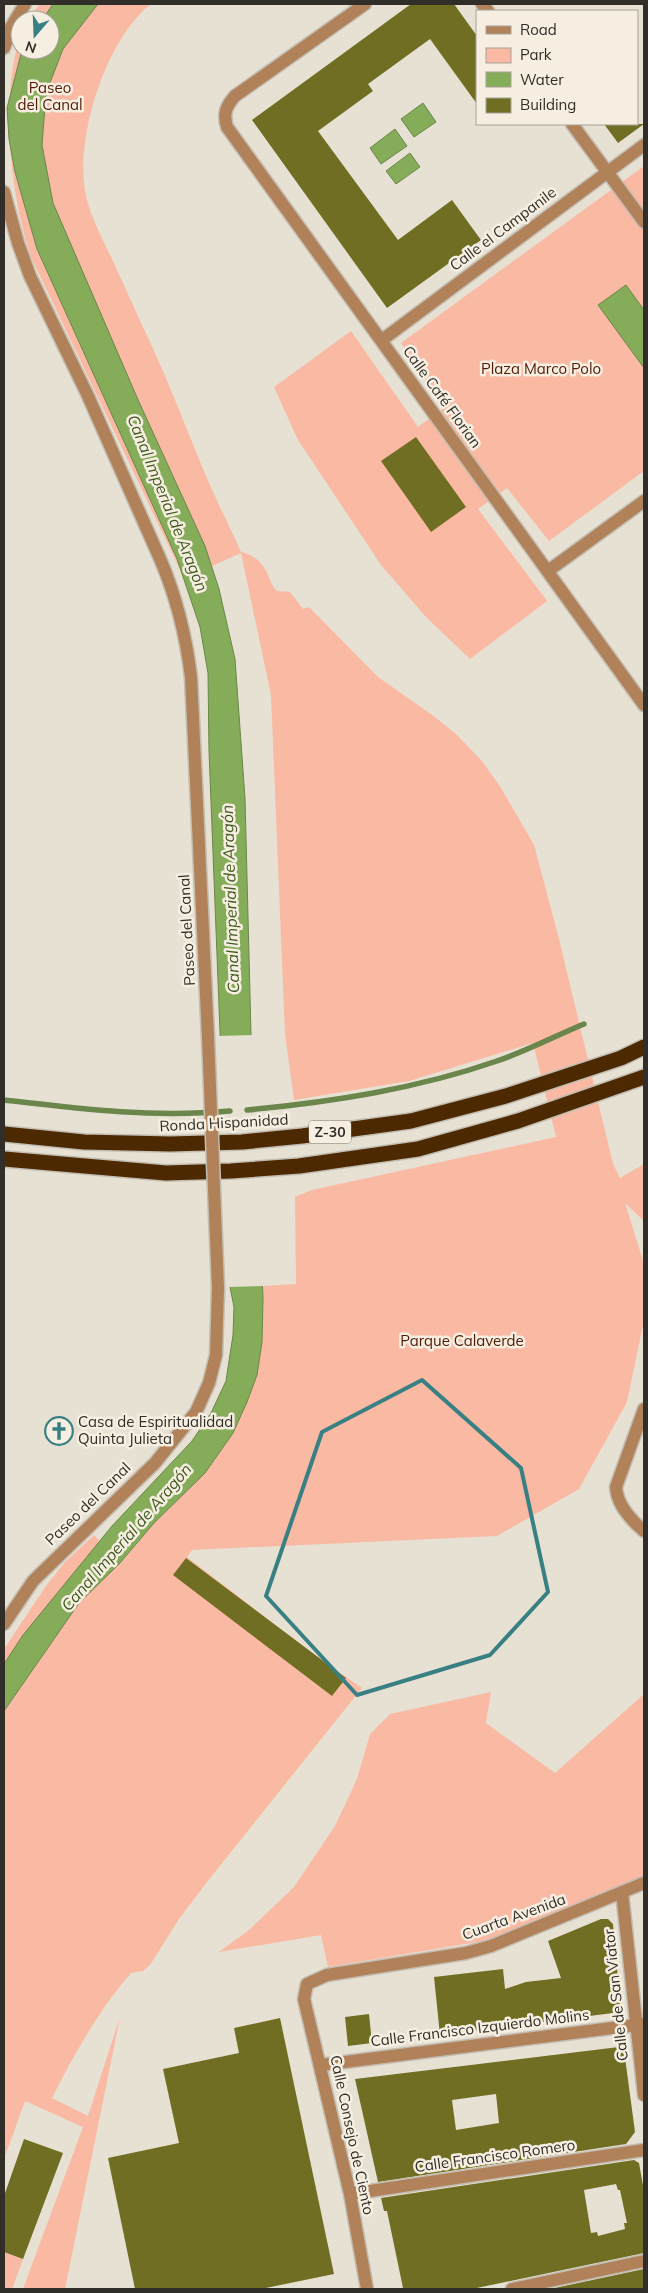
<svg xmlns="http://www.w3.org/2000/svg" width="648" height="2293" font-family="Mulish,sans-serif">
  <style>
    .green { fill: #f9b9a3 }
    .water { fill: #84ac59; stroke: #6b864b }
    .pier { fill: #e7e1d4 }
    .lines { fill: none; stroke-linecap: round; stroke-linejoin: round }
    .stream { stroke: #6b864b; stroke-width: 5.5 }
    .building { fill: #706e22; fill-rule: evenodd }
    .minor-casing { stroke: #c3bdb2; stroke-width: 15 }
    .highway-casing { stroke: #c3bdb2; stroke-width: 18 }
    .minor { stroke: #b18259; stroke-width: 12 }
    .highway { stroke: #4c2901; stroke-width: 15 }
    .minor-bridge-casing { stroke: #c3bdb2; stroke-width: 15; stroke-linecap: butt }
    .minor-bridge { stroke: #b18259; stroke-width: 12 }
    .marked { fill: none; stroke: #388083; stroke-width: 4; stroke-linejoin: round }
    .labels { text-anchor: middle; stroke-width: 5; stroke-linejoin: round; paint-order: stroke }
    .shield { fill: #f5eee1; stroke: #6c6860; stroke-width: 1 }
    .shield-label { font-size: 14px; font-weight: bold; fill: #312e29 }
    .park-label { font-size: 15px; fill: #531b05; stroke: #f5eee1 }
    .street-label { font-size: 15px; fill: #312e29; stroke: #f5eee1 }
    .poi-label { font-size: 15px; fill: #312e29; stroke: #f5eee1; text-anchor: start }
    .water-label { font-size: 16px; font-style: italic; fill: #405b21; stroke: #f5eee1 }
  </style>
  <rect width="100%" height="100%" fill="#e7e1d4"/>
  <!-- green -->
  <path class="green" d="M39 4H151C106 39 76 135 85 191 89 214 101 236 111 257 124 285 136 312 149 340 171 387 189 436 209 483 219 506 231 529 241 552 271 559 267 586 278 591 281 592 287 591 290 592L303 609 309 607 378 677 435 717 457 735 482 761 501 788 534 845 559 939 613 1164 620 1178 644 1164V1221L625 1203 644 1264V1320L627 1402 579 1489 497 1536 192 1550 187 1557 313 1654 362 1688 207 1882 179 1919 150 1965 143 1971 131 1973C98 2011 75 2053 52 2098L88 2116 120 2017 65 2289H23L83 2127 25 2101 4 2159V1649L46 1586 65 1562 94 1535 121 1563 154 1523 205 1473 233 1433 257 1375 262 1342V1286L296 1284 295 1197 312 1190 556 1137 533 1043 409 1081 294 1100 285 1034 271 695 241 553 212 566 183 576 32 259C10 198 0 97 20 37V50H50V20H29Z
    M644 166V471L549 541 507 488 478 509 547 601 470 659 426 617 381 565 298 440 274 387 351 331 418 427 445 407 401 343Z
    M491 1692 486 1723 555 1773 644 1694V1876L489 1940 328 1967 321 1935 219 1952 249 1930 294 1887 335 1826 357 1779 370 1734 390 1714Z
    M4 2252 23 2259 12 2289H4Z"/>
  <!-- water -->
  <path class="water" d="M53 4H98L63 49 46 93 42 145 53 203 139 402 205 546 219 589 235 659 245 798 251 1035 263 1298 262 1342 257 1375 247 1402 233 1433 205 1473 154 1523 120 1563 79 1603 4 1711V1664L23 1635 112 1526 192 1441 211 1413 226 1381 233 1335 234 1307 230 1287 209 751 208 673 200 627 177 559 37 249 15 172 9 139 7 108 22 50H50V20H42Z
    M423 103 436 122 414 137 401 119Z
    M395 129 407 146 381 164 370 148Z
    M410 153 420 167 396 184 386 171Z
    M626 285 644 310V368L598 305Z"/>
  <!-- pier -->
  <path class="pier" d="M254 1035 264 1286 228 1287 217 1036Z"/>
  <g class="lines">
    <!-- stream -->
    <path class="stream" d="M4 1100C81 1109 152 1118 230 1111
      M247 1110C332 1102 416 1089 497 1061 527 1051 555 1036 584 1024"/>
  </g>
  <!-- building -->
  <path class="building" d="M411 4H454L477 36V104L430 39 368 84 373 91 318 131 398 240 452 200 481 240 387 308 252 120Z
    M604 124H644L618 143Z
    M416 437 466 507 431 532 381 461Z
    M186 1558 346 1678 332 1696 173 1575Z
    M601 1919H608L613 1924 621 2012 440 2035 434 1977 503 1969 505 1989 526 1982 561 1978 548 1941Z
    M369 2014 372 2043 348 2046 345 2017Z
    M280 2018 334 2274 261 2289H135L108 2158 179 2143 163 2069 239 2053 234 2028Z
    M619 2047 624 2050 635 2132 626 2144 378 2182 355 2079ZM496 2094 499 2123 456 2130 452 2100Z
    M24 2139 63 2153 23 2259 4 2252V2196Z
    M634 2160 639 2163 644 2191V2253L472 2289 403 2288 387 2211H384L381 2198ZM616 2184 618 2190H620L627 2223H624L625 2229 598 2236 597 2232 591 2233 584 2190Z
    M644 2269V2289H550Z"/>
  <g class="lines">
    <defs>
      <path id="minor" d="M365 4 235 96C226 106 223 114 227 127L644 705
        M482 4 488 11
        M4 48 11 27 25 4
        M572 124 644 222
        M4 192 18 243 30 276 88 396 161 561C177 599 186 636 191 677L208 1037
        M382 340 644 145
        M548 571 644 501
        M644 1409 616 1487C617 1505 631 1520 644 1531
        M4 1624 33 1581 155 1463 196 1412 209 1383 216 1355 218 1288
        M622 1892 644 2095
        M321 2065 644 2024
        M350 2194 644 2150
        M367 2289 350 2194 304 1999 307 1984 327 1975 466 1953 491 1946 644 1883
        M512 2289 644 2261"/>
      <path id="highway" d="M4 1134 84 1142 170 1144 242 1142 302 1136 411 1121 506 1096 621 1058 644 1047
        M4 1159 166 1173 231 1171 299 1166 418 1149 518 1121 644 1077"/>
    </defs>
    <!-- minor casing -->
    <use href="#minor" class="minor-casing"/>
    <!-- highway casing -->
    <use href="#highway" class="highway-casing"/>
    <!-- minor -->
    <use href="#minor" class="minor"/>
    <!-- highway -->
    <use href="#highway" class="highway"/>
    <defs>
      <path id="minor-bridge" d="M208 1037 218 1288"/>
    </defs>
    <!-- minor-bridge casing -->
    <use href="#minor-bridge" class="minor-bridge-casing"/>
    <!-- minor-bridge -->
    <use href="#minor-bridge" class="minor-bridge"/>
  </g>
  <!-- marked area -->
  <path class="marked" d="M422 1380 521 1468 548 1592 490 1655 357 1695 266 1596 322 1432Z"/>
  <!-- icons -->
  <defs>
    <symbol id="church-ring" viewBox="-11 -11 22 22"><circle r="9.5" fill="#f5eee1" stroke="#388083" stroke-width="1.5"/><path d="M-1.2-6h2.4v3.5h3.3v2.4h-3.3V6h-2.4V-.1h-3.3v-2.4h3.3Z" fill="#388083"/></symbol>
  </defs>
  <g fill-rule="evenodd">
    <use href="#church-ring" x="43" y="1415" width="32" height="32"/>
  </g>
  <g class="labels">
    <!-- shield labels -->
    <rect class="shield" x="309" y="1120.5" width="42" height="23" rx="4"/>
    <g class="shield-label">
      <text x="330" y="1137">Z-30</text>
    </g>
    <!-- park labels -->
    <g class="park-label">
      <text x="50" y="93">Paseo<tspan x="50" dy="17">del Canal</tspan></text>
      <text x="541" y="374">Plaza Marco Polo</text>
      <text x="462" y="1346">Parque Calaverde</text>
    </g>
    <!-- street labels -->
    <g class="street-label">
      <text transform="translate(503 229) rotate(-37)" y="5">Calle el Campanile</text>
      <text transform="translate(442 397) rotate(54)" y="5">Calle Café Florian</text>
      <text transform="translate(187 930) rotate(-93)" y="5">Paseo del Canal</text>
      <text transform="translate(224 1123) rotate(-3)" y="5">Ronda Hispanidad</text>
      <text transform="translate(88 1504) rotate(-44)" y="5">Paseo del Canal</text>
      <text transform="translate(514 1917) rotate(-20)" y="5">Cuarta Avenida</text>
      <text transform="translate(616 1995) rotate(-96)" y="5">Calle de San Viator</text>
      <text transform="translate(480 2028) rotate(-7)" y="5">Calle Francisco Izquierdo Molins</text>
      <text transform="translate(352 2135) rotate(78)" y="5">Calle Consejo de Ciento</text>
      <text transform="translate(495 2156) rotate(-8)" y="5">Calle Francisco Romero</text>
    </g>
    <!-- poi labels -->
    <g class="poi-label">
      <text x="78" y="1427">Casa de Espiritualidad<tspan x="78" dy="17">Quinta Julieta</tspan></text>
    </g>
    <!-- water labels -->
    <g class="water-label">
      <text transform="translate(168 503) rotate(68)" y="6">Canal Imperial de Aragón</text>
      <text transform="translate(230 899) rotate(-92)" y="6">Canal Imperial de Aragón</text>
      <text transform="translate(126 1537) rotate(-49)" y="6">Canal Imperial de Aragón</text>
    </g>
  </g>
  <!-- border -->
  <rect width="648" height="2293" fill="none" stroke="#312e29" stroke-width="10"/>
  <!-- legend -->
  <rect x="476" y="10" width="162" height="115" fill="#f5eee1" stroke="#a7a197"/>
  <rect x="486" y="26" width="25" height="8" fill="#b18259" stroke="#a7a197"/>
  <text x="520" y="35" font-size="15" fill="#312e29">Road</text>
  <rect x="486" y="48" width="25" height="15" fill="#f9b9a3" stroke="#a7a197"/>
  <text x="520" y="60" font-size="15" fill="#312e29">Park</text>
  <rect x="486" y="72" width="25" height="15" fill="#84ac59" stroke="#a7a197"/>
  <text x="520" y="85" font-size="15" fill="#312e29">Water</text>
  <rect x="486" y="98" width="25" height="15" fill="#706e22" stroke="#a7a197"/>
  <text x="520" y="110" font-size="15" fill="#312e29">Building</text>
  <!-- north arrow -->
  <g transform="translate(35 35) rotate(199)"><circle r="24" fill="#f5eee1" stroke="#a7a197"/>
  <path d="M0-4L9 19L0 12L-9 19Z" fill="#388083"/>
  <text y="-8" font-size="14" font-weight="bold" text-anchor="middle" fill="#312e29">N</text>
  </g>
</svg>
